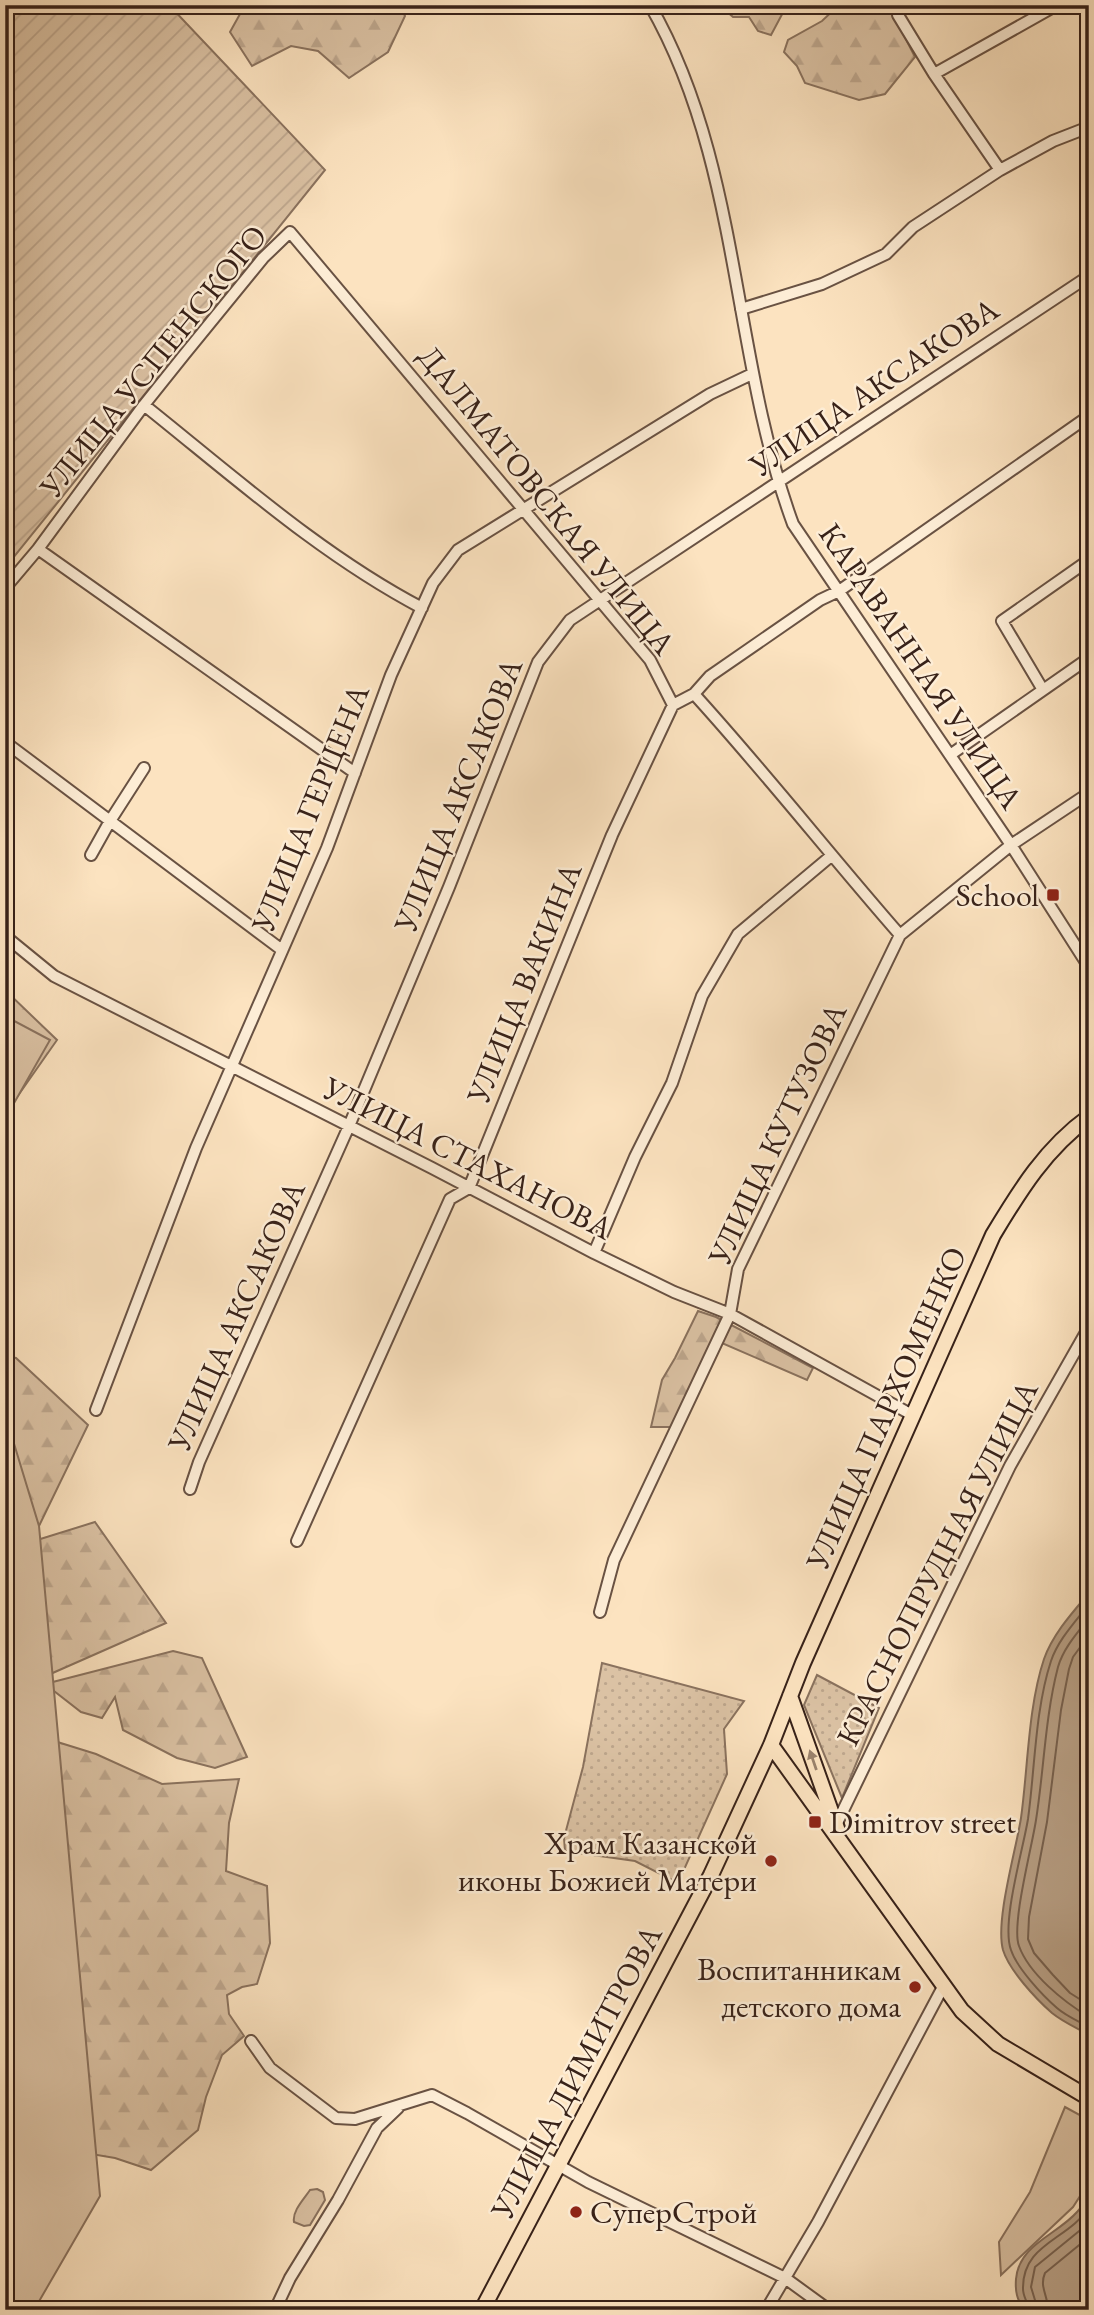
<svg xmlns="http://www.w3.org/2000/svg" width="1094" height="2315" font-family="'EB Garamond',serif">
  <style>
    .grass { fill: url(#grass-dots); stroke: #8a725e; stroke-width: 2 }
    .forest { fill: url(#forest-firs); stroke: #8a725e; stroke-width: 2 }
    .park { fill: #dbc2a4; stroke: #8a725e; stroke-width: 2 }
    .garden { fill: url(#garden-furrows); stroke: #8a725e; stroke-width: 2 }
    .water { fill: #b9a187; stroke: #856e5b; stroke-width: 2 }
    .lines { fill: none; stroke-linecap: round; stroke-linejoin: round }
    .shore { stroke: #786250; stroke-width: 2 }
    .minor-casing { stroke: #695243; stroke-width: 14 }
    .major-casing { stroke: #382219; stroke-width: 18 }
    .minor { stroke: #fdedd6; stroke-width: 10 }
    .major { stroke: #fce3c0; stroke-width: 14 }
    .oneway { fill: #9a826c }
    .poi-dot { fill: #8f2418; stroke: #fdedd6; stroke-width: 2.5 }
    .labels { text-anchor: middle; stroke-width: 5; stroke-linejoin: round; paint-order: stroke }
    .street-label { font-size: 32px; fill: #382219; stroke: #fdedd6 }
    .poi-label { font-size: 32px; fill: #382219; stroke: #fdedd6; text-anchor: end }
  </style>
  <defs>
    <pattern id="grass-dots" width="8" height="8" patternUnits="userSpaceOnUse" patternTransform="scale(1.75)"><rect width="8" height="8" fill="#dbc2a4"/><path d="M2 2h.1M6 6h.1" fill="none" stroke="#bda68d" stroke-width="1.8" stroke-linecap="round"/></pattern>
    <pattern id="forest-firs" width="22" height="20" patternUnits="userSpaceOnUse" patternTransform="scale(1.75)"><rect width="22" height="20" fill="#dbc2a4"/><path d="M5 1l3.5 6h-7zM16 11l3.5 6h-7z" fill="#bda68d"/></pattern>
    <pattern id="garden-furrows" width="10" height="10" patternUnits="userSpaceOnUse" patternTransform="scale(1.75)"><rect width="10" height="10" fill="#dbc2a4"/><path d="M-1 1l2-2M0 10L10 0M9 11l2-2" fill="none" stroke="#bda68d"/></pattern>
  </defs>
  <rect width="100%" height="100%" fill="#fce3c0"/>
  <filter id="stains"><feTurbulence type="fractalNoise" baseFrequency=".00286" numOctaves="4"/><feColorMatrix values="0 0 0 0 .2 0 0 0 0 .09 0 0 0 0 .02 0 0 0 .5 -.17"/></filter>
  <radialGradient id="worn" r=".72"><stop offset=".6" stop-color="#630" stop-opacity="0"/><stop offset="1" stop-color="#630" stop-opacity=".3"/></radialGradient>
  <!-- grass -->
  <path class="grass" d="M602 1663 744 1701 724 1729 727 1774 678 1883 635 1861 565 1851 564 1838 583 1767Z
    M817 1675 879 1708 842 1798 804 1705Z"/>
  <!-- forest -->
  <path class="forest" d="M245 5H400L405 16 388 52 349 78 318 51 291 46 252 66 230 32Z
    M727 5H787L771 35 758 31 749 17H733L724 9Z
    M839 5H892V12L915 57 885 94 859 100 805 83 797 66 784 52 788 40 822 21Z
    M5 990 57 1040 5 1114Z
    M698 1311 716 1317 813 1368 807 1380 722 1343 672 1427H651L662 1380 675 1358Z
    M5 1356 16 1358 88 1425 39 1526 5 1537Z
    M95 1522 166 1623 39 1679 5 1550Z
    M173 1651 202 1658 247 1757 215 1768 177 1758 123 1730 115 1697 102 1718 81 1712 45 1684Z
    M22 1731 96 1754 162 1784 239 1779 229 1823 226 1871 267 1886 270 1943 257 1984 242 1987 227 1995 229 2014 244 2036 222 2055 206 2097 198 2130 151 2170 115 2158 79 2152Z"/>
  <!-- park -->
  <path class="park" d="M5 1016 50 1040 5 1119Z
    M5 1414 39 1526 100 2196 34 2310H5Z
    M1065 2107 1089 2120V2182L1073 2207 1001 2275 999 2242 1030 2192Z
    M317 2189 323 2192 325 2200 310 2225 304 2226 294 2222C292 2211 304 2199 310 2190Z"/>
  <!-- garden -->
  <path class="garden" d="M5 5H169L325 170 5 568Z"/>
  <!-- water -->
  <path class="water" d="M1089 1593V2035C1077 2028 1063 2022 1052 2013 1036 1999 1009 1970 1003 1950 995 1921 1016 1850 1021 1818 1028 1768 1028 1707 1044 1659 1053 1634 1072 1613 1089 1593Z
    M1089 2194V2288L1085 2298 1084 2310H1024C1017 2299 1015 2292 1016 2279 1019 2244 1057 2235 1077 2212 1082 2207 1085 2200 1089 2194Z"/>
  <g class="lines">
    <!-- shore -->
    <path class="shore" d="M1089 1604C1075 1622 1058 1640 1051 1661 1035 1710 1035 1768 1028 1819 1023 1850 1001 1923 1011 1950 1017 1968 1042 1995 1057 2008 1066 2016 1078 2021 1089 2027
      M1089 1618C1077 1633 1063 1649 1058 1667 1045 1717 1044 1770 1036 1820 1032 1847 1011 1925 1019 1946 1029 1974 1064 2002 1089 2017
      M1089 1635 1073 1657 1069 1669 1061 1710 1047 1822 1029 1917 1028 1939 1034 1953 1053 1975 1070 1993 1089 2005
      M1029 2310C1028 2302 1023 2297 1023 2289 1022 2243 1069 2240 1089 2207
      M1038 2310 1031 2287 1035 2267 1089 2223
      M1048 2310C1048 2295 1039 2287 1045 2273L1089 2237"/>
    <defs>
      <path id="minor" d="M650 5C741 163 731 356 793 524L1011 845 1089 967
        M898 15 934 74 1000 170
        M934 74 1057 5
        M741 309 822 284 886 254 913 227 1000 170 1053 141 1089 127
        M144 405C233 476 321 555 422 608
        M38 549 355 773
        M5 588 38 549 144 405 184 355 263 258 290 232 650 660 673 705 694 694C765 772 830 855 900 935
        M1043 690 1002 621 1089 560
        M694 694 710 676 820 600 839 591 1089 416
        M5 742 282 950
        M950 755 1089 658
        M91 855 110 821 144 768
        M5 936 54 976 432 1168 594 1253 674 1292 730 1314 914 1416
        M594 1253 635 1157 672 1083 702 996 738 934 831 856
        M96 1410 196 1148 327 848 391 675 433 583 458 550 710 394 752 374
        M190 1489 199 1462 349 1126 449 887 538 662 570 620 1089 276
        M297 1541 450 1199 469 1188 612 835 673 705
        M600 1612 614 1560 730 1314 738 1269 900 935 1011 845 1089 793
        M836 1825 1010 1466 1089 1327
        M251 2041 270 2068 336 2118 355 2119 432 2095 467 2113 588 2182 785 2278 829 2310
        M275 2310 290 2278 338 2200 377 2128 398 2108
        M766 2310 818 2222 944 1985"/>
      <path id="major" d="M790 1696 838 1831
        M771 1745 962 2011 998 2044 1089 2098
        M482 2310 711 1875 771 1745 803 1663 993 1235C1020 1190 1046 1148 1089 1117"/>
    </defs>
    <!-- minor casing -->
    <use href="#minor" class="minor-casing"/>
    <!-- major casing -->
    <use href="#major" class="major-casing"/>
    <!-- minor -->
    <use href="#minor" class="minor"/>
    <!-- major -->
    <use href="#major" class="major"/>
  </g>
  <!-- one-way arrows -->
  <defs><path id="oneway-solid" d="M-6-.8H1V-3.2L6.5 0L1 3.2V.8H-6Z" transform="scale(1.75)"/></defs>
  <use class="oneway" href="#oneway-solid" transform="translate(813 1760) rotate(-109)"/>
  <!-- markers -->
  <g class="poi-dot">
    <rect x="1046" y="888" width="14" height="14" rx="3.5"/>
    <rect x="808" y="1815" width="14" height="14" rx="3.5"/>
    <circle cx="771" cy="1861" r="7"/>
    <circle cx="915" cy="1987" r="7"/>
    <circle cx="576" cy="2212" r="7"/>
  </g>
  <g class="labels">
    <!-- street labels -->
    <g class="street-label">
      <text transform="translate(153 361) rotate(-51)" y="11">УЛИЦА УСПЕНСКОГО</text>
      <text transform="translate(874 387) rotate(-34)" y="11">УЛИЦА АКСАКОВА</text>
      <text transform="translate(547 500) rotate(51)" y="11">ДАЛМАТОВСКАЯ УЛИЦА</text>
      <text transform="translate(921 666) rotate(56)" y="11">КАРАВАННАЯ УЛИЦА</text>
      <text transform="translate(458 795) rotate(-68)" y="11">УЛИЦА АКСАКОВА</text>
      <text transform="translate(310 808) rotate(-68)" y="11">УЛИЦА ГЕРЦЕНА</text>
      <text transform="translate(524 983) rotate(-68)" y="11">УЛИЦА ВАКИНА</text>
      <text transform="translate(777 1134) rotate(-65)" y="11">УЛИЦА КУТУЗОВА</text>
      <text transform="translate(468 1158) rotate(27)" y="11">УЛИЦА СТАХАНОВА</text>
      <text transform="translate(236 1316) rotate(-66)" y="11">УЛИЦА АКСАКОВА</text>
      <text transform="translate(886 1408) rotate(-66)" y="11">УЛИЦА ПАРХОМЕНКО</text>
      <text transform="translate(937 1563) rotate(-63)" y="11">КРАСНОПРУДНАЯ УЛИЦА</text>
      <text transform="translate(576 2072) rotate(-62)" y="11">УЛИЦА ДИМИТРОВА</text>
    </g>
    <!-- poi labels -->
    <g class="poi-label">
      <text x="1039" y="906">School</text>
      <text x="829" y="1833" text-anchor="start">Dimitrov street</text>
      <text x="757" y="1854">Храм Казанской<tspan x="757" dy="37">иконы Божией Матери</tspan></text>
      <text x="901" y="1980">Воспитанникам<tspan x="901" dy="37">детского дома</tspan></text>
      <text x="590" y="2223" text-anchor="start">СуперСтрой</text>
    </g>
  </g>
  <!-- margin -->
  <rect width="1094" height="2315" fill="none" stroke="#fce3c0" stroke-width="28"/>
  <rect x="7" y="7" width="1080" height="2301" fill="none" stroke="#382219" stroke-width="3.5"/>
  <rect x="14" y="14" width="1066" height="2287" fill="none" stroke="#382219" stroke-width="2"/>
  <rect width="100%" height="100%" filter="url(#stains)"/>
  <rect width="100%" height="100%" fill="url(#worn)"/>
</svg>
